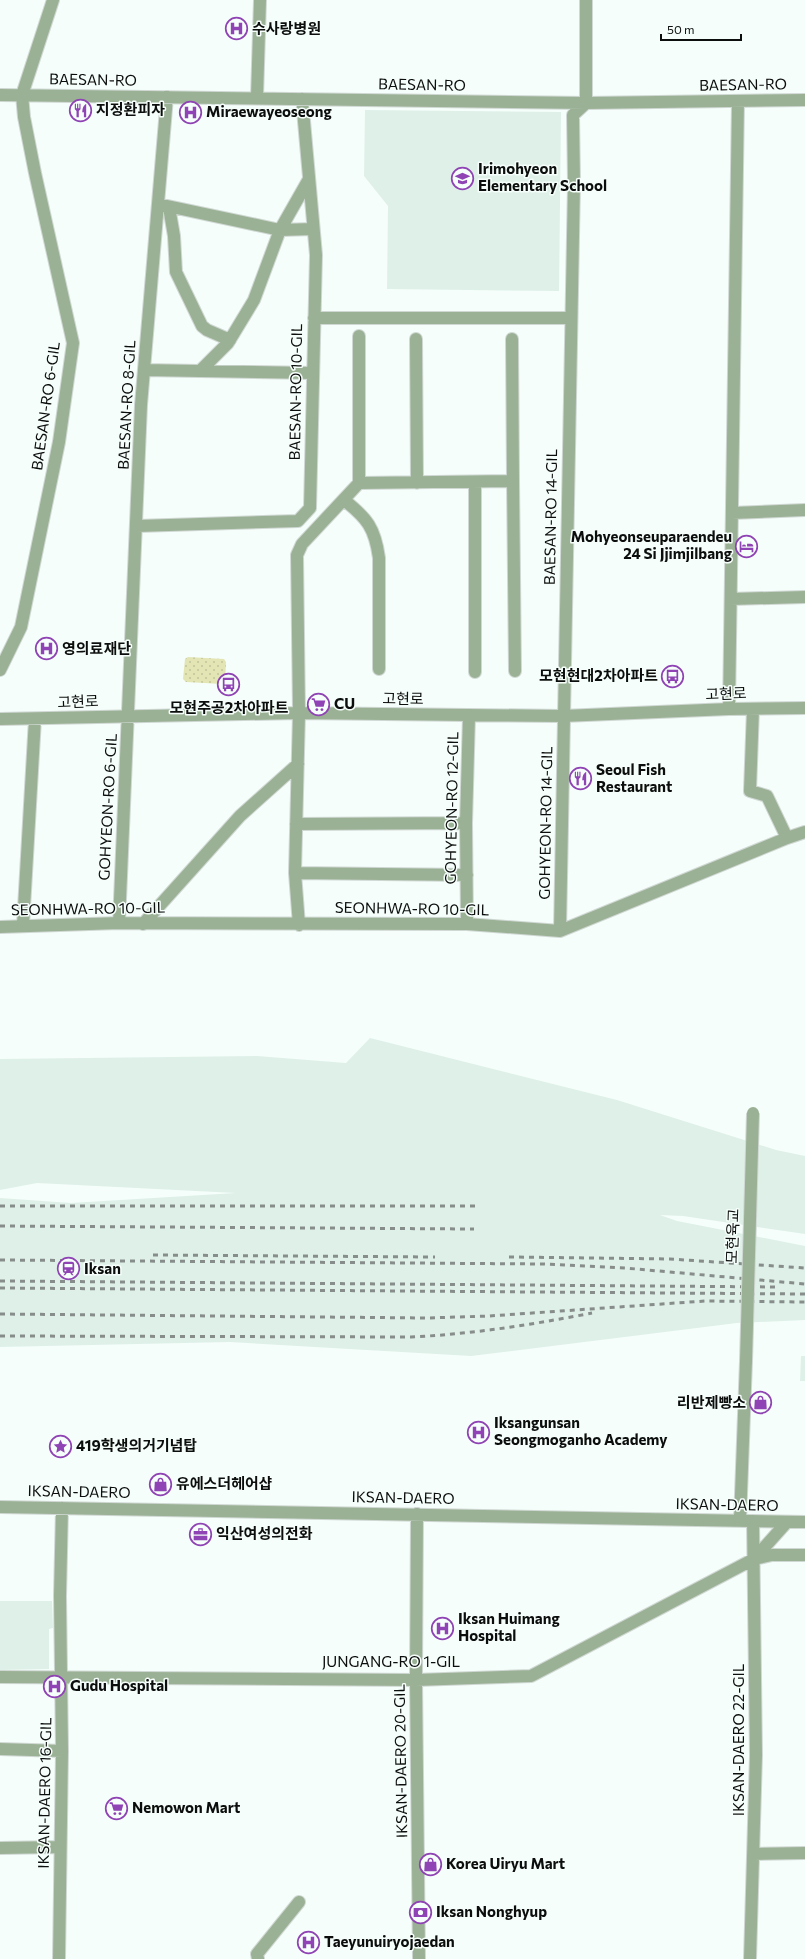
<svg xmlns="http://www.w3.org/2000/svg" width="805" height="1959" font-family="Commissioner,'Noto Sans KR',sans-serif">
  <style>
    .built { fill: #dff0e9 }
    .green { fill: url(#green-dots) }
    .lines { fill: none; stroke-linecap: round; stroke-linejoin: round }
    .minor-casing { stroke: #d0d8d4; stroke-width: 14 }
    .minor { stroke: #9bb195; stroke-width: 12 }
    .rail { stroke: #878d8a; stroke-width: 3; stroke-dasharray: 5 5; stroke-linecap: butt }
    .minor-bridge-casing { stroke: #d0d8d4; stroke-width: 14; stroke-linecap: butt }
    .minor-bridge { stroke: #9bb195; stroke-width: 12 }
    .labels { text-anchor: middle; stroke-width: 3; stroke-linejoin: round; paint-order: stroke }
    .poi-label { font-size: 15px; font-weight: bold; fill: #0b0e0c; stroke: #f5fefa; text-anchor: start }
    .street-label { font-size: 15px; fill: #0b0e0c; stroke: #f5fefa }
  </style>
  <defs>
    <pattern id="green-dots" width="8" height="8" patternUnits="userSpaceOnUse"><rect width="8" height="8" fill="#e3e5b4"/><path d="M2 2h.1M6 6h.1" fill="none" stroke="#c1c39a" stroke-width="1.8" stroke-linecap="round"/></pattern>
  </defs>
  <rect width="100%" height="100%" fill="#f5fefa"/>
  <!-- built -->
  <path class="built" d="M365 110 561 112 559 291 387 289 388 206 364 176Z
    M370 1038 617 1100 776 1150 805 1156V1234L683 1216 660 1215 677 1221 805 1246V1320L737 1323 471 1356 230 1342 0 1347V1198L71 1203 236 1193 37 1183 0 1190V1059L257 1056 346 1063Z
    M801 1356H805V1381H800Z
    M0 1601H52L53 1628 49 1629V1669L0 1670Z"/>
  <!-- green -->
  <path class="green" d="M188 657 224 659 226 662 225 682 222 684 186 682 183 679 185 659Z"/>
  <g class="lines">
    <defs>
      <path id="minor" d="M0 95 586 103 805 100
        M257 97 260 0
        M158 204 280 230 313 229
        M169 207 174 236 176 272 202 326 207 330 230 340
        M314 318H571
        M416 339 417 483
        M144 370 313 373
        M200 371 228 343 254 300 280 230 309 179
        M513 481 515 671
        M359 483 513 481 512 339
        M344 500C367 518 375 528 379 558V669
        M732 513 805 510
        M137 526 298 521 310 508 316 255 302 99
        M731 599 805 597
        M0 670 21 627 59 442 73 343 35 173 24 117 22 95 53 0
        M475 672V482
        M729 709 738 101
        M753 709 750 791 767 796 787 838
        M0 719 299 713 563 716 729 709 805 708
        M296 824 466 823
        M295 873 467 875
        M119 923 141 405 167 97
        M143 924 240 816 298 764
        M467 924 466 823 469 716
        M23 925 35 719
        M299 925 295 873 299 713 297 555 302 544 359 483V336
        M0 927 119 923 467 924 560 931 787 838 805 832
        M560 931 574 183 573 115 586 103V0
        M0 1507 805 1522
        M417 1514 416 1680 419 1959
        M740 1521 746 1361
        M754 1559 787 1522
        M0 1677 416 1680 531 1676 754 1559 772 1555H805
        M0 1749 62 1751
        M0 1848 59 1847
        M754 1854 805 1853
        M59 1959 62 1751 60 1596 62 1508
        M258 1959 257 1954 299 1902
        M750 1959 756 1755 753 1521"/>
    </defs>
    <!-- minor casing -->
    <use href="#minor" class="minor-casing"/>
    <!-- minor -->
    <use href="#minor" class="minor"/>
    <!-- rail -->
    <path class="rail" d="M0 1206H475
      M0 1226 474 1229
      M153 1255 435 1257
      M509 1257 670 1259 805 1268
      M0 1260 544 1264 625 1268 805 1284
      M0 1281 779 1287
      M0 1288 805 1294
      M0 1314 428 1318 489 1316 705 1301 805 1302
      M0 1336 411 1337C473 1334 530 1325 592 1313"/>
    <defs>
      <path id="minor-bridge" d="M746 1361 753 1113"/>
    </defs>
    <!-- minor-bridge casing -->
    <use href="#minor-bridge" class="minor-bridge-casing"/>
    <!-- minor-bridge -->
    <use href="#minor-bridge" class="minor-bridge"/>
  </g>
  <!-- icons -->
  <defs>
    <symbol id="hospital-ring" viewBox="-11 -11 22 22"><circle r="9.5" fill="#f5fefa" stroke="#8f43b4" stroke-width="1.5"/><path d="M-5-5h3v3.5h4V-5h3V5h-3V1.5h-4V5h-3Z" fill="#8f43b4"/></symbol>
    <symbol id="restaurant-ring" viewBox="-11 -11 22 22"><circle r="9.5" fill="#f5fefa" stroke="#8f43b4" stroke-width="1.5"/><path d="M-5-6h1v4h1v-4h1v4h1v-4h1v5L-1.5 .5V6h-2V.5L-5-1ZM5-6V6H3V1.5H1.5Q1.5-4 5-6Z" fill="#8f43b4"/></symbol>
    <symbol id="school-ring" viewBox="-11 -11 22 22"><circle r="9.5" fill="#f5fefa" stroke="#8f43b4" stroke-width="1.5"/><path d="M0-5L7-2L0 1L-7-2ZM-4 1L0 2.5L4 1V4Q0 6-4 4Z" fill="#8f43b4"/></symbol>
    <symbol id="hotel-ring" viewBox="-11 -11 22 22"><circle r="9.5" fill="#f5fefa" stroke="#8f43b4" stroke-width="1.5"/><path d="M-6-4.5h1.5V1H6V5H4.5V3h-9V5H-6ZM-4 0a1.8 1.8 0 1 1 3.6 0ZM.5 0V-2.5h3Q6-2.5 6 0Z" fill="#8f43b4"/></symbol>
    <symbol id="bus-ring" viewBox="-11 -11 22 22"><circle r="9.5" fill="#f5fefa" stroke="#8f43b4" stroke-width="1.5"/><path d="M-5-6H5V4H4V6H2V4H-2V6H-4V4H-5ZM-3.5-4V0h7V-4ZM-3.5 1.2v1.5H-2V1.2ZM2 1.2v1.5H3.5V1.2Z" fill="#8f43b4"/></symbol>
    <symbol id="supermarket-ring" viewBox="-11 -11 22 22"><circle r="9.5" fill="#f5fefa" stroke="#8f43b4" stroke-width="1.5"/><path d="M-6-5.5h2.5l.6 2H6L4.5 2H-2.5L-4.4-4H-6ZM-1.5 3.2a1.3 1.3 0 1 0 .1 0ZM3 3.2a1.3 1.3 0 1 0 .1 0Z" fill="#8f43b4"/></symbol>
    <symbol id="station-ring" viewBox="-11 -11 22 22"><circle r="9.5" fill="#f5fefa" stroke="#8f43b4" stroke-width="1.5"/><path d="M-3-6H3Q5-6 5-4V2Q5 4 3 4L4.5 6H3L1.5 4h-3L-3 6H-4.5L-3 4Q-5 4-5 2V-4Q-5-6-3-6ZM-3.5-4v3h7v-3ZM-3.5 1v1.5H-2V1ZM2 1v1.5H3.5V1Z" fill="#8f43b4"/></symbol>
    <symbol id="shop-ring" viewBox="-11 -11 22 22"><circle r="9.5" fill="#f5fefa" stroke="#8f43b4" stroke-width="1.5"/><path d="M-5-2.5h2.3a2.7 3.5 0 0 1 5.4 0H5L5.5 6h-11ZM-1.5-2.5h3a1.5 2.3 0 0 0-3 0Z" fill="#8f43b4"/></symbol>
    <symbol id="sight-ring" viewBox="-11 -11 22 22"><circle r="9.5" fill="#f5fefa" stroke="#8f43b4" stroke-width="1.5"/><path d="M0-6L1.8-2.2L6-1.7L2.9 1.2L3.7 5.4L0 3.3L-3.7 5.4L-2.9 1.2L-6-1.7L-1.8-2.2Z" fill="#8f43b4"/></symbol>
    <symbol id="office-ring" viewBox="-11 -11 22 22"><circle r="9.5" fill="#f5fefa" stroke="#8f43b4" stroke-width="1.5"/><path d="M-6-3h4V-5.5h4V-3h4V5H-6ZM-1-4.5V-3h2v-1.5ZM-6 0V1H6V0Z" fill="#8f43b4"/></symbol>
    <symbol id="bank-ring" viewBox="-11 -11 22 22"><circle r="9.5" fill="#f5fefa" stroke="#8f43b4" stroke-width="1.5"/><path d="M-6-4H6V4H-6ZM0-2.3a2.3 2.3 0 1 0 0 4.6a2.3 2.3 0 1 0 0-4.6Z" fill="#8f43b4"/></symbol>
  </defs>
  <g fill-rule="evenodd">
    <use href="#hospital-ring" x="224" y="16" width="25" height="25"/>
    <use href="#restaurant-ring" x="68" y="98" width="25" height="25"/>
    <use href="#hospital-ring" x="178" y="100" width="25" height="25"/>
    <use href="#school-ring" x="450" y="166" width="25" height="25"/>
    <use href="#hotel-ring" x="734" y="534" width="25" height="25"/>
    <use href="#hospital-ring" x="34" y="636" width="25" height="25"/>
    <use href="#bus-ring" x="660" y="664" width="25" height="25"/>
    <use href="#bus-ring" x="216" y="672" width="25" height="25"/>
    <use href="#supermarket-ring" x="306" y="692" width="25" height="25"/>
    <use href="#restaurant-ring" x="568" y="766" width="25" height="25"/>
    <use href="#station-ring" x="56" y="1256" width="25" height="25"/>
    <use href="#shop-ring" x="748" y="1390" width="25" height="25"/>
    <use href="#hospital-ring" x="466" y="1420" width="25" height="25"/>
    <use href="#sight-ring" x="48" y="1434" width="25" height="25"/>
    <use href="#shop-ring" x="148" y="1472" width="25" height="25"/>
    <use href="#office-ring" x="188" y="1522" width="25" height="25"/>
    <use href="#hospital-ring" x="430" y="1616" width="25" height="25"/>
    <use href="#hospital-ring" x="42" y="1674" width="25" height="25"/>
    <use href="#supermarket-ring" x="104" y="1796" width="25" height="25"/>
    <use href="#shop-ring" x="418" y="1852" width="25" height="25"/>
    <use href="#bank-ring" x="408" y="1900" width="25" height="25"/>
    <use href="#hospital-ring" x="296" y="1930" width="25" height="25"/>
  </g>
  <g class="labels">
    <!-- poi labels -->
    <g class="poi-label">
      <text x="252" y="34">수사랑병원</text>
      <text x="96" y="115">지정환피자</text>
      <text x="206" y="117">Miraewayeoseong</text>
      <text x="478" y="174">Irimohyeon<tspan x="478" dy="17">Elementary School</tspan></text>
      <text x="732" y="542" text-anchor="end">Mohyeonseuparaendeu<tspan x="732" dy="17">24 Si Jjimjilbang</tspan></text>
      <text x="62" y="654">영의료재단</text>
      <text x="658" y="681" text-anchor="end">모현현대2차아파트</text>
      <text x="334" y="709">CU</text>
      <text x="229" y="713" text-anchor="middle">모현주공2차아파트</text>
      <text x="596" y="775">Seoul Fish<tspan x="596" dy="17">Restaurant</tspan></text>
      <text x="84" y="1274">Iksan</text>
      <text x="746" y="1408" text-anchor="end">리반제빵소</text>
      <text x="494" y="1428">Iksangunsan<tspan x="494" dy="17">Seongmoganho Academy</tspan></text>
      <text x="76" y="1451">419학생의거기념탑</text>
      <text x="176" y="1489">유에스더헤어샵</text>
      <text x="216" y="1539">익산여성의전화</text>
      <text x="458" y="1624">Iksan Huimang<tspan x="458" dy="17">Hospital</tspan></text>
      <text x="70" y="1691">Gudu Hospital</text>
      <text x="132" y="1813">Nemowon Mart</text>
      <text x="446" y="1869">Korea Uiryu Mart</text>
      <text x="436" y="1917">Iksan Nonghyup</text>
      <text x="324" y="1947">Taeyunuiryojaedan</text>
    </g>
    <!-- street labels -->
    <g class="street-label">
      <text transform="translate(93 80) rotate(1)" y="5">BAESAN-RO</text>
      <text transform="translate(422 85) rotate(1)" y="5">BAESAN-RO</text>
      <text transform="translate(743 85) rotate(-1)" y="5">BAESAN-RO</text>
      <text transform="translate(296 392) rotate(-89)" y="5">BAESAN-RO 10-GIL</text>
      <text transform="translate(127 405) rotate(-87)" y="5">BAESAN-RO 8-GIL</text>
      <text transform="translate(46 406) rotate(-82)" y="5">BAESAN-RO 6-GIL</text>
      <text transform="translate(551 517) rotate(-89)" y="5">BAESAN-RO 14-GIL</text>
      <text transform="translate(726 694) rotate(-2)" y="5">고현로</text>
      <text transform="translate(403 699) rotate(1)" y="5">고현로</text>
      <text transform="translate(78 702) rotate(-2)" y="5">고현로</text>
      <text transform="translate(108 807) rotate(-87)" y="5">GOHYEON-RO 6-GIL</text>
      <text transform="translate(452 808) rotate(-89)" y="5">GOHYEON-RO 12-GIL</text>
      <text transform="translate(546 823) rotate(-89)" y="5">GOHYEON-RO 14-GIL</text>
      <text transform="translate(88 909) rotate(-1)" y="5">SEONHWA-RO 10-GIL</text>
      <text transform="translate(412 909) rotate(1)" y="5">SEONHWA-RO 10-GIL</text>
      <text transform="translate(733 1236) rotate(-88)" y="5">모현육교</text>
      <text transform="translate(79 1492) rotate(1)" y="5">IKSAN-DAERO</text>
      <text transform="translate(403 1498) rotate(1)" y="5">IKSAN-DAERO</text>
      <text transform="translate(727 1505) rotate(1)" y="5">IKSAN-DAERO</text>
      <text x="391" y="1667">JUNGANG-RO 1-GIL</text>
      <text transform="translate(739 1740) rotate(-90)" y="5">IKSAN-DAERO 22-GIL</text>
      <text transform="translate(401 1761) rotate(-91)" y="5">IKSAN-DAERO 20-GIL</text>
      <text transform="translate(45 1793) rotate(-89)" y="5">IKSAN-DAERO 16-GIL</text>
    </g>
  </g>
  <!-- scale -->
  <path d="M661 34v6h80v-6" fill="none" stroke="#0b0e0c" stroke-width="2"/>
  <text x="667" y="34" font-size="12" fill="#0b0e0c" stroke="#f5fefa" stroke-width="3" paint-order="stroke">50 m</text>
</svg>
